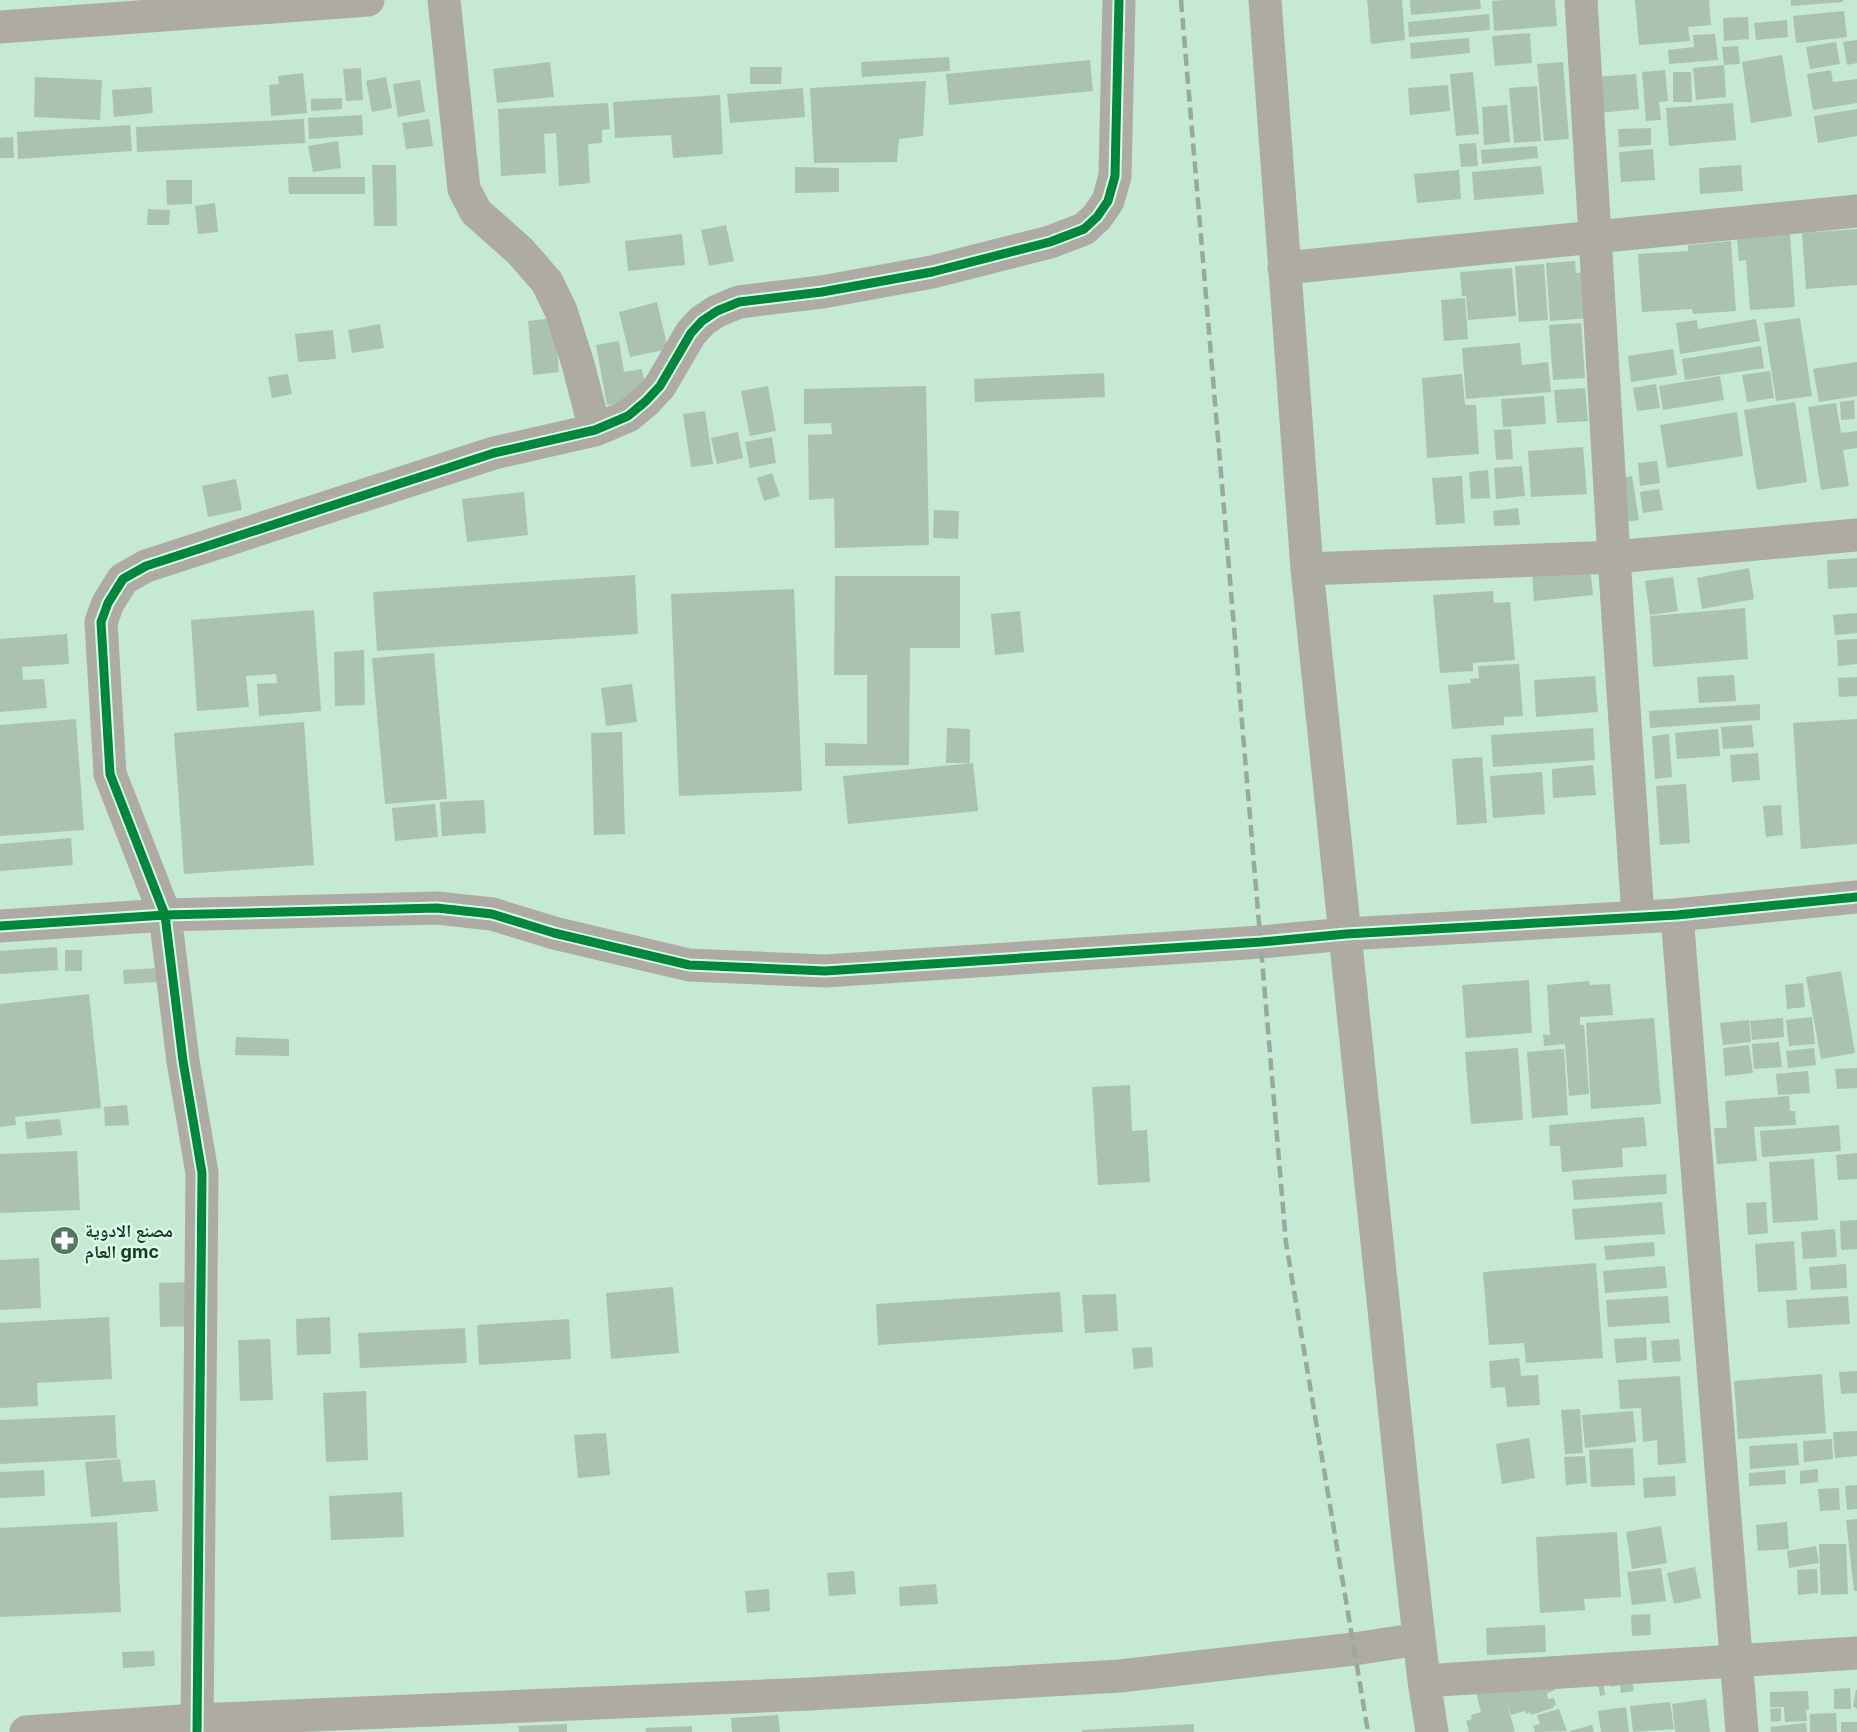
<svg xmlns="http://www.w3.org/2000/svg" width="1857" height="1732" font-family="Inter,'Noto Naskh Arabic',sans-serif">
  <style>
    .building { fill: #abc2af }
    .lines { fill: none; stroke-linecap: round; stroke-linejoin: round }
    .minor { stroke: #aeaba5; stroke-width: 33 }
    .rail { stroke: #9ba89e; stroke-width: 4.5; stroke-dasharray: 12 6; stroke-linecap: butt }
    .cycleway-casing { stroke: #d8ffe7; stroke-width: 13 }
    .cycleway { stroke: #00873e; stroke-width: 9 }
    .labels { text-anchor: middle; stroke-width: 5; stroke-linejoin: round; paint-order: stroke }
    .poi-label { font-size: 18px; font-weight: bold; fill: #1b3628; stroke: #d8ffe7; text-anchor: start }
  </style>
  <rect width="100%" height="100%" fill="#c5e9d4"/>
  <!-- building -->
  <path class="building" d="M1367 0H1402L1405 40 1371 44Z
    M1410 0H1480L1481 9 1411 15Z
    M1505 0H1555L1557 26 1494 31 1492 1Z
    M1635 0H1709L1711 25 1688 27 1690 41 1639 45Z
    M1791 0H1843V2L1791 6Z
    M1844 11 1847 37 1796 43 1793 16Z
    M1489 14 1490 30 1409 37 1408 22Z
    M1748 17 1749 39 1724 41 1723 18Z
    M1787 20 1788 37 1756 40 1754 23Z
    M1530 33 1532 63 1495 66 1492 36Z
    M1715 34 1718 60 1669 64 1668 50 1694 47 1693 35Z
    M1469 38 1470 53 1411 59 1410 43Z
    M1857 40V63L1847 65 1843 42Z
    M1836 42 1840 64 1810 69 1806 47Z
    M1738 46 1740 64 1724 65 1722 47Z
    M1782 55 1792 116 1751 123 1742 62Z
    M949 57 950 71 862 77 861 62Z
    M1090 60 1093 91 949 105 946 74Z
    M550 62 554 97 497 103 493 69Z
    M1563 62 1569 139 1544 141 1537 64Z
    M1724 65 1726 97 1696 100 1693 68Z
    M750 67H782L781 84H750Z
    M361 68 363 100 346 101 343 69Z
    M1665 70 1668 101 1659 102 1661 120 1646 121 1642 72Z
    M1831 70 1833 82 1857 79V103L1813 110 1807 74Z
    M1473 72 1479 134 1456 136 1450 74Z
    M1673 72H1691L1692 102H1673Z
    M303 73 307 113 271 116 269 85 279 84 278 76Z
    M1636 74 1639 109 1599 113 1595 77Z
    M35 77 102 80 100 120 34 117Z
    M386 77 392 108 372 112 366 81Z
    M420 80 425 112 398 117 393 84Z
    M926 81 923 136 899 139 897 162 814 163 810 88Z
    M1448 85 1450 111 1410 115 1408 88Z
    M1537 86 1541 141 1514 143 1509 88Z
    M151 87 153 113 114 117 112 90Z
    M803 88 805 117 730 123 727 94Z
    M720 95 723 154 673 158 671 135 615 138 613 102Z
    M342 98V109L311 111V99Z
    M608 103 610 129 602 130V143L588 144 590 183 559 186 556 133 544 134 546 173 501 176 498 109Z
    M1733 103 1736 140 1669 146 1666 108Z
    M1507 105 1510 142 1484 145 1482 107Z
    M1857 109V136L1818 143 1814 116Z
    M362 115 363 135 309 139 308 118Z
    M304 119 305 143 137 152 136 127Z
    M429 119 433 146 406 149 402 123Z
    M130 125 132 151 18 159 17 132Z
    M1651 128V145L1619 147 1618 129Z
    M13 137 14 158H0V138Z
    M338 141 341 168 313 172 308 146Z
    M1476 143 1478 166 1461 167 1459 144Z
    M1537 146 1538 158 1482 164 1481 150Z
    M1653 149 1655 180 1621 182 1619 152Z
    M372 165H396L397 226H374Z
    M1741 165 1743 191 1700 194 1699 168Z
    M1541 166 1544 194 1474 200 1472 172Z
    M795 167 839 168V192L795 193Z
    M1459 170 1461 199 1417 203 1414 174Z
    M288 177H365V194H289Z
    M166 180H192V204L167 205Z
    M215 203 218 232 198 234 195 206Z
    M148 209 170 210 169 225H147Z
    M726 225 734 261 709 266 701 230Z
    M1857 229V285L1806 289 1802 233Z
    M1790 233 1795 307 1750 310 1746 260 1739 261 1737 238Z
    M682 234 685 265 628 271 625 241Z
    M1731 241 1736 311 1693 314 1692 309 1642 312 1638 254 1688 251V245Z
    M1575 261 1576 273 1587 272 1590 318 1550 321 1546 263Z
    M1544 264 1548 320 1519 322 1515 266Z
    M1512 268 1516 316 1468 320 1466 296H1462L1460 272Z
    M1465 298 1468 339 1444 341 1441 300Z
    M657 302 668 349 630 357 619 312Z
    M554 318 559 372 533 375 528 321Z
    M1800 318 1812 396 1776 401 1764 323Z
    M1756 319 1760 341 1680 354 1676 323 1697 320 1698 329Z
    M1581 323 1585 378 1553 380 1549 325Z
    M380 324 384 348 352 353 348 330Z
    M333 330 336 359 298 362 295 334Z
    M619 341 624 372 642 369 647 398 607 405 596 345Z
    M1520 343 1522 365 1548 362 1551 392 1466 399 1462 348Z
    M1761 346 1764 368 1685 380 1682 359Z
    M1673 349 1677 375 1631 382 1628 356Z
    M1857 362V396L1819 402 1813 369Z
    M1770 371 1774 398 1747 402 1742 375Z
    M1104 373 1105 397 975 402 974 379Z
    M288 374 292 394 272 398 268 377Z
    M1462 374 1465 405H1476L1479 454 1427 458 1422 378Z
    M1720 376 1724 400 1663 410 1659 386Z
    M1656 384 1660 408 1637 411 1633 388Z
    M768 386 776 431 750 436 741 391Z
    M926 386 929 545 835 548 834 498 809 500 808 435 832 434 831 423 804 424V389Z
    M1585 388 1588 421 1557 423 1554 390Z
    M1544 396 1546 424 1503 427 1501 399Z
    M1854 400 1855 419 1841 420 1840 402Z
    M1795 402 1807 482 1757 490 1744 410Z
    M1836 403 1841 433 1857 431V448L1843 450 1849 486 1821 490 1808 407Z
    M705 411 713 464 691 467 683 414Z
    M1737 412 1743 456 1667 468 1660 425Z
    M1511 429 1513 459 1496 460 1494 430Z
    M738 432 743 458 717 464 711 438Z
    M772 437 776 463 750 468 745 442Z
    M1583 447 1587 494 1531 497 1528 451Z
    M1657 461 1660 483 1640 486 1638 463Z
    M1522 466 1525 496 1496 499 1494 468Z
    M1488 470 1490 498 1471 499 1469 472Z
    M772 473 780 496 764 501 757 478Z
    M1462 476 1465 523 1436 525 1432 478Z
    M1632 476 1639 520 1625 522 1618 478Z
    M236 479 242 510 208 517 202 486Z
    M1659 489 1663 510 1643 513 1640 492Z
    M524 492 528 535 467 542 462 499Z
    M1518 508 1520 525 1494 526 1493 511Z
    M934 510 959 511 958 539 933 538Z
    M1857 558V587L1828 589 1827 560Z
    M1590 567 1593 595 1534 601 1532 573Z
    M1749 568 1754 599 1702 609 1697 578Z
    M635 575 638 634 377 651 373 592Z
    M835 576H960V648H910L909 765 825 766V743L867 744V675H834Z
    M1673 577 1678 611 1650 615 1645 581Z
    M794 589 802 791 679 796 671 594Z
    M1493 591 1494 603 1510 602 1515 660 1473 663V671L1440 673 1433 595Z
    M1745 608 1748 659 1653 667 1650 616Z
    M314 610 321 711 259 716 257 684 277 683 276 674 246 676 249 707 197 711 191 620Z
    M1020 611 1024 652 995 655 991 614Z
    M1857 613V633L1835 635 1833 615Z
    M67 634 69 664 22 667 23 680 44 679 47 708 0 712V639Z
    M1857 639V664L1838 666 1837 640Z
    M364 650 365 705 335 706 334 652Z
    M434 653 447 799 385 804 372 658Z
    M1519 664 1523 716 1504 717V725L1452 729 1448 685 1471 683 1470 679 1479 678 1478 666Z
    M1734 675 1736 701 1699 703 1697 677Z
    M1595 676 1598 712 1536 717 1534 680Z
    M1857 677V696L1839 697 1838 678Z
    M632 684 637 722 606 726 601 688Z
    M1760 704V720L1650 728 1649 711Z
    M76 719 84 830 0 836V725Z
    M1857 719V844L1801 849 1793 723Z
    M304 722 314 865 184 874 174 733Z
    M1752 725 1754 747 1723 749 1721 727Z
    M947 728 970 729V763H946Z
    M1593 728 1595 760 1493 767 1491 735Z
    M1718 729 1720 756 1677 759 1675 733Z
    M622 732 625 834 594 835 591 733Z
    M1669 734 1672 777 1655 779 1652 736Z
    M1758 753 1760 780 1732 782 1730 755Z
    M1482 757 1487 823 1457 825 1452 759Z
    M973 763 978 811 848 824 843 776Z
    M1593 765 1596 795 1553 798 1552 769Z
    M1542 772 1545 814 1493 818 1490 776Z
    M1686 784 1690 843 1660 845 1656 786Z
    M484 800 486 833 442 836 440 802Z
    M435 804 438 837 395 841 392 808Z
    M1781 805 1783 835 1766 837 1763 806Z
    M71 838 73 865 0 871V844Z
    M57 947 58 970 0 974V951Z
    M65 950H82V971H65Z
    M158 968V982L124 984 123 970Z
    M1841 971 1855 1053 1821 1059 1806 977Z
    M1529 980 1532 1033 1466 1038 1462 985Z
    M1589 981 1590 985 1610 984 1613 1015 1580 1017V1025H1584L1589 1094 1569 1096 1565 1044 1544 1046 1543 1034 1550 1035 1547 985Z
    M1803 983 1805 1007 1787 1009 1785 985Z
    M89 994 101 1108 15 1117 16 1125 0 1127V1004Z
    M1812 1017 1815 1044 1789 1046 1786 1020Z
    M1654 1018 1661 1104 1591 1109 1586 1023Z
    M1783 1018 1784 1037 1752 1040 1750 1021Z
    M1749 1020 1751 1042 1723 1045 1720 1023Z
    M236 1037 289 1039V1056L235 1055Z
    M1779 1042 1782 1067 1754 1069 1752 1044Z
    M1749 1045 1753 1073 1725 1076 1723 1048Z
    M1518 1048 1523 1120 1471 1124 1465 1052Z
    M1814 1048 1816 1065 1788 1068 1786 1051Z
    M1564 1049 1568 1115 1532 1118 1527 1052Z
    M1857 1068V1088L1837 1089 1835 1069Z
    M1808 1071 1810 1093 1778 1095 1776 1074Z
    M1130 1085 1132 1131 1147 1130 1150 1182 1098 1185 1092 1087Z
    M1789 1096 1790 1111H1795L1796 1125 1754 1127 1757 1161 1717 1164 1714 1128H1727L1725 1101Z
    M127 1105 129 1125 105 1126 104 1107Z
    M1644 1117 1647 1146 1622 1148 1623 1167 1562 1172 1560 1146H1550L1549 1125Z
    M60 1119 62 1135 27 1139 25 1122Z
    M1839 1125 1841 1151 1762 1157 1760 1131Z
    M77 1151 80 1210 0 1213V1154Z
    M1857 1153V1179L1838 1180 1836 1155Z
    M1814 1159 1818 1220 1773 1223 1769 1162Z
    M1666 1174 1667 1194 1574 1200 1572 1180Z
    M1662 1202 1665 1234 1575 1240 1572 1209Z
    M1766 1202 1768 1233 1748 1235 1746 1203Z
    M1857 1220V1249L1841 1250 1840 1221Z
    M1835 1229 1837 1257 1803 1259 1801 1232Z
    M1794 1241 1797 1290 1758 1292 1755 1244Z
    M1654 1242 1655 1256 1606 1260 1604 1246Z
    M39 1258 41 1308 0 1310V1260Z
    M1596 1263 1603 1358 1526 1363 1524 1343 1489 1345 1483 1272Z
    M1846 1264 1847 1288 1811 1290 1809 1267Z
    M1665 1266 1667 1288 1605 1293 1603 1271Z
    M190 1282 192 1326 160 1327 159 1283Z
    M673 1287 679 1353 611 1359 606 1293Z
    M1060 1292 1063 1332 878 1345 876 1304Z
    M1116 1294 1118 1331 1085 1333 1082 1295Z
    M1668 1296 1670 1323 1608 1327 1606 1300Z
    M1848 1296 1850 1324 1788 1328 1786 1300Z
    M109 1317 112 1379 37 1383 38 1406 0 1408V1323Z
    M330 1317 331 1354 297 1355 296 1319Z
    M569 1319 571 1359 479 1365 477 1325Z
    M465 1328 467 1363 360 1368 358 1333Z
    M1646 1337 1647 1360 1616 1363 1614 1339Z
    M270 1339 273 1400 240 1401 238 1340Z
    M1679 1339 1681 1361 1653 1363 1651 1341Z
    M1152 1347 1153 1367 1134 1369 1132 1348Z
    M1519 1358 1521 1376 1538 1375 1540 1405 1507 1407 1505 1387 1491 1388 1489 1361Z
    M1857 1371V1393L1841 1394 1839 1372Z
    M1822 1374 1826 1433 1738 1439 1734 1381Z
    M1680 1376 1686 1463 1658 1465 1657 1440 1643 1442 1641 1408 1620 1409 1618 1380Z
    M366 1391 368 1460 326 1462 323 1393Z
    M1580 1409 1583 1453 1565 1454 1561 1410Z
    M1633 1411 1636 1442 1585 1448 1582 1415Z
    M115 1415 117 1458 0 1464V1420Z
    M1857 1431V1456L1835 1458 1833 1432Z
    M606 1433 610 1475 578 1478 574 1435Z
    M1529 1438 1535 1478 1502 1484 1496 1444Z
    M1832 1439 1833 1459 1804 1462 1803 1441Z
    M1797 1443 1799 1465 1750 1469 1749 1446Z
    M1633 1448 1635 1485 1591 1487 1589 1450Z
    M1585 1456 1587 1483 1566 1485 1564 1457Z
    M120 1459 123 1482 155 1480 158 1511 91 1517 85 1462Z
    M1818 1469V1482L1800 1484V1471Z
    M44 1470 45 1496 0 1498V1472Z
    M1785 1470 1786 1484 1749 1486V1473Z
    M1675 1476 1676 1496 1644 1498 1643 1478Z
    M1857 1485V1509L1847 1510 1845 1486Z
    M1839 1488 1840 1510 1820 1511 1818 1489Z
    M402 1492 404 1537 331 1540 329 1496Z
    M1857 1519V1591H1854L1846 1520Z
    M117 1522 121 1612 0 1617V1528Z
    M1787 1522 1789 1549 1758 1551 1756 1525Z
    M1661 1526 1667 1563 1632 1569 1626 1532Z
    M1617 1532 1621 1597 1584 1599 1585 1610 1540 1613 1536 1537Z
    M1819 1544H1846L1848 1594 1821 1595Z
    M1816 1546 1819 1563 1789 1568 1787 1551Z
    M1695 1567 1701 1598 1674 1604 1667 1573Z
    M1661 1568 1666 1601 1632 1605 1627 1572Z
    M1817 1569 1818 1593 1798 1595 1797 1570Z
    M854 1571 856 1594 829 1596 827 1573Z
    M936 1584 938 1604 900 1606 899 1587Z
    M769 1589 770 1611 747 1613 745 1591Z
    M1650 1614 1651 1635 1632 1636 1631 1615Z
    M1545 1625 1546 1652 1487 1655 1486 1628Z
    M154 1651 155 1666 123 1668 122 1652Z
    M1596 1670 1632 1681 1634 1691 1621 1693 1620 1685 1611 1687 1610 1682H1603L1605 1695 1600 1696Z
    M1552 1681 1555 1690 1547 1693 1548 1699 1554 1698 1556 1705 1553 1706V1708L1531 1715 1530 1712 1526 1714 1525 1711 1511 1715 1504 1692 1515 1732H1469L1466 1721 1472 1719 1471 1715 1481 1712 1474 1684Z
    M1850 1688 1851 1709H1834V1689Z
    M1856 1690H1857V1709L1853 1706Z
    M1808 1691 1809 1710H1806L1807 1721 1785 1722 1784 1707H1770V1692Z
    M1706 1699 1710 1732H1675L1672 1704Z
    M1670 1702 1674 1729 1633 1732 1630 1706Z
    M1626 1707 1629 1732H1601L1598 1711Z
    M1781 1708V1721L1771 1722 1770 1709Z
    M1559 1709 1567 1731 1535 1732 1533 1726 1540 1724 1537 1715Z
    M1836 1713 1837 1732H1810V1714Z
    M778 1715 780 1732H732L731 1718Z
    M1841 1722H1857V1732H1841Z
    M1806 1723 1807 1732H1771L1770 1727Z
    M567 1724V1732H519L518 1726Z
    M1194 1724V1732H1082V1730Z
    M1592 1725 1594 1732H1570V1731Z
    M692 1726V1732H646L645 1728Z"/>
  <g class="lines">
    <!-- minor -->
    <path class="minor" d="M444 0 464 189 476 212 520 251 547 282 561 311 578 364 595 430
      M1265 0 1307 569 1407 1531 1424 1681 1432 1732
      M1581 0 1614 557 1638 917
      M0 27 368 0
      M1284 268 1857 211
      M1307 569 1614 557 1857 535
      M1677 915 1742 1732
      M0 926 165 915 437 908 492 914 554 933 689 965 825 971 1261 942 1346 934 1677 915 1857 897
      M1424 1681 1857 1653
      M26 1732 196 1720 809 1694 1120 1676 1354 1649 1419 1639
      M197 1732 202 1173 183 1061 165 915 110 774 101 622 108 603 123 579 146 566 494 453 595 430 628 416 646 401 660 386 691 333 702 321 717 311 739 302 822 292 932 272 1050 242 1084 229 1097 217 1108 201 1115 176 1119 0"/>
    <!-- rail -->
    <path class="rail" d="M1181 0 1286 1243 1368 1732"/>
    <defs>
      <path id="cycleway" d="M0 926 165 915 437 908 492 914 554 933 689 965 825 971 1261 942 1346 934 1677 915 1857 897
        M197 1732 202 1173 183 1061 165 915 110 774 101 622 108 603 123 579 146 566 494 453 595 430 628 416 646 401 660 386 691 333 702 321 717 311 739 302 822 292 932 272 1050 242 1084 229 1097 217 1108 201 1115 176 1119 0"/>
    </defs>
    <!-- cycleway casing -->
    <use href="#cycleway" class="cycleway-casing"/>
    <!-- cycleway -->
    <use href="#cycleway" class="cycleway"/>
  </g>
  <!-- icons -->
  <defs>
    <symbol id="pharmacy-disc" viewBox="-11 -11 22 22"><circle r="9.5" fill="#567564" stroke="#d8ffe7"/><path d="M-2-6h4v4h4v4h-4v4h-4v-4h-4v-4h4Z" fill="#fff"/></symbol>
  </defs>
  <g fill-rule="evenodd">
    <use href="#pharmacy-disc" x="48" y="1224" width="33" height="33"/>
  </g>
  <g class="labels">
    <!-- poi labels -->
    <g class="poi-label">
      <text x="85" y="1237">مصنع الادوية<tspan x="85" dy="21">العام gmc</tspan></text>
    </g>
  </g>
</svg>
